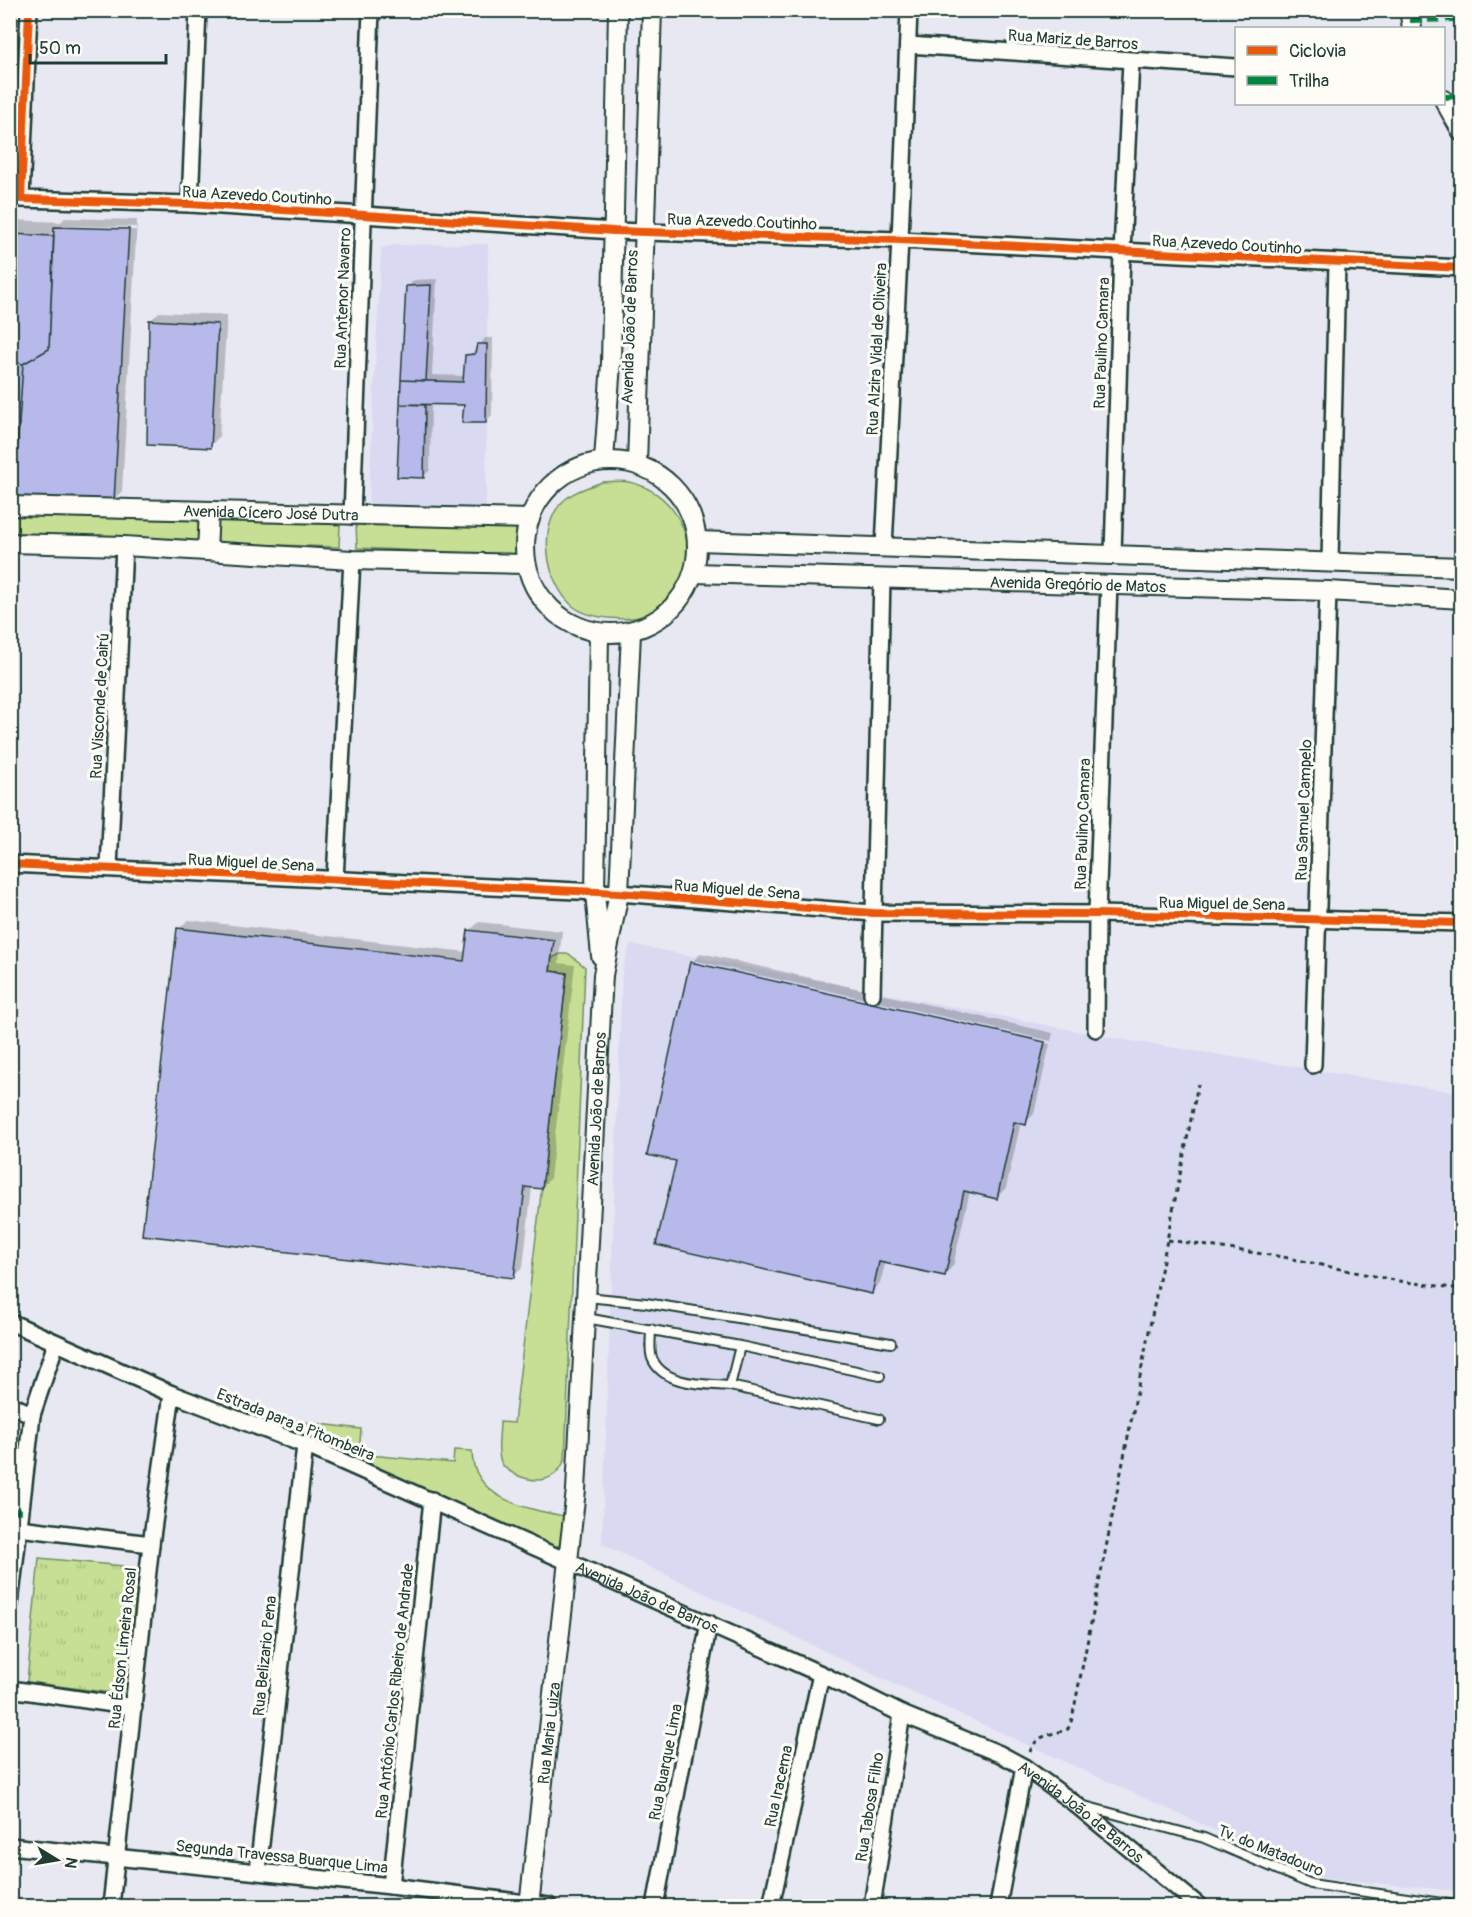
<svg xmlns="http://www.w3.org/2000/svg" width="1472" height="1917" font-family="Pangolin,sans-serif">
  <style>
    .built { fill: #d9daf1 }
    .green { fill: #c6df95; stroke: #728e64; stroke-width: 1.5 }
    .park { fill: url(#park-tufts); stroke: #728e64; stroke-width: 1.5 }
    .shadow { fill: #0003; fill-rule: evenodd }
    .building { fill: #b7b9eb; stroke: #1f3d34; stroke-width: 1.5 }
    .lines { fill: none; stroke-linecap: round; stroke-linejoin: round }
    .service-casing { stroke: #1f3d34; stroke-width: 12 }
    .minor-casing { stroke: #1f3d34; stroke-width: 20 }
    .tertiary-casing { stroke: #1f3d34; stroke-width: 22 }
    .path { stroke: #1f3d34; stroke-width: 3; stroke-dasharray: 4.5 4.5; stroke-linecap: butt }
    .service { stroke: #fdfcf7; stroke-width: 8 }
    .minor { stroke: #fdfcf7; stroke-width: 15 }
    .tertiary { stroke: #fdfcf7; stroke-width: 18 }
    .quiet { stroke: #00873e; stroke-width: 6; stroke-dasharray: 12 6; stroke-linecap: butt }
    .cycleway-casing { stroke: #fdfcf7; stroke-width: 11 }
    .cycleway { stroke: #e8590c; stroke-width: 8 }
    .labels { text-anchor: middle; stroke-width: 6; stroke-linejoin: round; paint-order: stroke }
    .street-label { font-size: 16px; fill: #1f3d34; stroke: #fdfcf7 }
  </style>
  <defs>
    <pattern id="park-tufts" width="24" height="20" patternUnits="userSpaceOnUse" patternTransform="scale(1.5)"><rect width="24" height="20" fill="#c6df95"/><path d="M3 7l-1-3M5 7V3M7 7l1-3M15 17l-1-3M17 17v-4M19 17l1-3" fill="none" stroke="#aac081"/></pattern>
  </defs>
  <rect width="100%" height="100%" fill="#e8e8f3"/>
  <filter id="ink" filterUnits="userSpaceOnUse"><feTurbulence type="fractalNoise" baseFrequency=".0167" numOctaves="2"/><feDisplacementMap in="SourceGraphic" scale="12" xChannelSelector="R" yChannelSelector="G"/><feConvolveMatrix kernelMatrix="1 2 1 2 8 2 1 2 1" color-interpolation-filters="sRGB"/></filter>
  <g filter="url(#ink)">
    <!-- built -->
    <path class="built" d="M488 244 486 514 368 509 381 248 394 245Z
      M630 944 1113 1038 1461 1093 1459 1891 1320 1878 887 1681 602 1544 622 972Z"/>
    <!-- green -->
    <path class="green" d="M602 482C610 482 621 480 629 482 670 490 700 536 683 577 677 591 663 606 649 613 632 623 590 619 574 607 545 584 535 521 568 497 577 490 591 486 602 482Z
      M11 512 340 524 339 547 11 536Z
      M356 522 520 528 519 555 357 548Z
      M560 954H569L585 967 565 1459C556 1482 538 1484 516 1475 511 1472 505 1469 502 1464 496 1453 500 1434 500 1422L514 1423 567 974 550 971 552 958Z
      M262 1417 361 1429 359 1454 453 1463 454 1450 472 1451C472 1499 528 1509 564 1516L562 1544 555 1547 260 1423Z"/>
    <!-- park -->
    <path class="park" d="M39 1558 145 1568 128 1695 27 1682Z"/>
    <!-- shadow -->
    <path class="shadow" d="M65 218 137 220 122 491 113 500 10 496V220L61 222ZM67 226 136 227V230L67 229Z
      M437 279 432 375 465 376 467 356 478 349 485 338H493L492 415 486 421 465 404 431 403 430 470 423 477 398 476 408 287 414 280Z
      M159 312 227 315 219 437 210 446 150 321Z
      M188 920 467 952 469 931 479 922 562 931 559 963 575 965 550 1179 541 1188 532 1187 523 1267 514 1276 179 929Z
      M701 953 1053 1033 1051 1041 696 961V964L1050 1044 1034 1114 1025 1123 1021 1122 1006 1188 997 1197 970 1191 953 1266 944 1275 886 1261 880 1283 871 1293 677 1160 692 962Z"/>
    <!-- building -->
    <path class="building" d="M54 227 129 229 114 502 14 498 23 364 49 349Z
      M10 234 54 236 49 349 23 364 14 498H10Z
      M10 234 54 236 49 349 23 364 10 361 15 287H10Z
      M431 285 426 381 401 380 406 286Z
      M149 320 218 324 211 448 147 445Z
      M477 344H487L486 423H462L464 405 400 404 401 380 463 382 465 355 475 354Z
      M400 404 425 405 424 478 397 477Z
      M10 440H18L15 479 10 478Z
      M177 928 464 961 468 930 554 940 550 971 567 973 542 1189 525 1187 514 1278 142 1235Z
      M690 962 1045 1042 1026 1125 1014 1122 997 1199 964 1191 945 1276 879 1262 872 1294 656 1245 676 1161 647 1155Z"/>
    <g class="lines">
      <defs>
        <path id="service" d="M587 1297 646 1303 891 1343
          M586 1318 740 1346 730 1386C706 1384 663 1386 652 1358 649 1350 651 1338 651 1329
          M740 1346 880 1376
          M730 1386 879 1419
          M1081 1805 1204 1838 1311 1884 1462 1906"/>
        <g id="minor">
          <path d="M29 10 21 199 190 204 614 231 900 240 1462 268"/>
          <path d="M908 45 1236 67"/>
          <path d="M190 204 198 10"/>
          <path d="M352 516 371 10"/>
          <path d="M884 546 900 240 909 10"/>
          <path d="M1113 554 1122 252 1131 61"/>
          <path d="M1330 561 1337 263"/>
          <path d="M10 864 619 893 873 913 1097 914 1462 923"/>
          <path d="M109 868 124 546"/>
          <path d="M335 879 352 560"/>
          <path d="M872 994 882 579"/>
          <path d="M1096 1029 1097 914 1109 584"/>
          <path d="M1313 1065 1328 591"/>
          <path id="s1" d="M10 1322 172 1394 305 1445 821 1674 902 1714 1000 1754 1024 1767 1074 1803 1199 1906"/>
          <path d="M10 1404 32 1415"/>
          <path d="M19 1528 151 1544"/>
          <path d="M10 1604 32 1415 56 1343"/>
          <path d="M10 1689 134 1707"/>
          <path d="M10 1846 391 1886 549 1906"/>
          <path d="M258 1871 305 1445"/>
          <path d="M391 1886 432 1500"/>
          <path d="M111 1906 151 1544 172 1394"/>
          <path d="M655 1906 709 1623"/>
          <path d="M771 1906 821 1674"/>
          <path d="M872 1906 902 1714"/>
          <path d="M998 1906 1024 1767"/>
        </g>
        <g id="tertiary">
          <path d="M1409 10 1412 28"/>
          <path d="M1444 100 1462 132"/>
          <path d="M604 460 611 363 618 10"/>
          <circle cx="611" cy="547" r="86"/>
          <path d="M637 464 652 10"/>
          <path id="s2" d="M10 506 530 519"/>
          <path d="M698 541 1462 567"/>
          <path d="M10 543 124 546 352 560 526 564"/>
          <path d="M207 551 209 512"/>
          <path id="s3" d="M694 573 1328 591 1462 599"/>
          <path d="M599 634 595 893 601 956"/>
          <path id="s4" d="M529 1906 576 1490 603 975 619 893 631 633"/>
        </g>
      </defs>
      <!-- service casing -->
      <use href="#service" class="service-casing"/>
      <!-- minor casing -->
      <use href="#minor" class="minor-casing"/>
      <!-- tertiary casing -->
      <use href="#tertiary" class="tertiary-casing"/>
      <!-- path -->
      <path class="path" d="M1168 1240 1283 1257 1398 1281 1462 1289
        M1030 1752C1037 1733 1051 1736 1068 1729L1072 1719 1198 1084"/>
      <!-- service -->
      <use href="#service" class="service"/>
      <!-- minor -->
      <use href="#minor" class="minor"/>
      <!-- tertiary -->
      <use href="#tertiary" class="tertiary"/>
      <!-- quiet -->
      <path class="quiet" d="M1410 20 1462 19
        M1444 97 1462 96
        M10 1510 21 1511"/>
      <defs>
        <path id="cycleway" d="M29 10 21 199 190 204 614 231 900 240 1462 268
          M10 864 619 893 873 913 1097 914 1462 923"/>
      </defs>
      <!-- cycleway casing -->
      <use href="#cycleway" class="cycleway-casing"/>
      <!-- cycleway -->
      <use href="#cycleway" class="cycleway"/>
    </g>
  </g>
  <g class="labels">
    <!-- street labels -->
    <g class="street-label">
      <text transform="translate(1073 39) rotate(4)" y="6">Rua Mariz de Barros</text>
      <text transform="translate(257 195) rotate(3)" y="6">Rua Azevedo Coutinho</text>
      <text transform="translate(742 221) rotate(2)" y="6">Rua Azevedo Coutinho</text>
      <text transform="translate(1227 244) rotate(3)" y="6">Rua Azevedo Coutinho</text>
      <text transform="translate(342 298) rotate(-88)" y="6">Rua Antenor Navarro</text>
      <text transform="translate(629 327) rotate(-88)" y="6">Avenida João de Barros</text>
      <text transform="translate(1101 343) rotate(-88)" y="6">Rua Paulino Camara</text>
      <text transform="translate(876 349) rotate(-87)" y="6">Rua Alzira Vidal de Oliveira</text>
      <text dy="6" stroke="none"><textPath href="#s2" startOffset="261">Avenida Cícero José Dutra</textPath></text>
      <text dy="6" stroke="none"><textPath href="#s3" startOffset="384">Avenida Gregório de Matos</textPath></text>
      <text transform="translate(99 706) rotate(-87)" y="6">Rua Visconde de Cairú</text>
      <text transform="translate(1303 810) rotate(-88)" y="6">Rua Samuel Campelo</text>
      <text transform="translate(1082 824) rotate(-88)" y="6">Rua Paulino Camara</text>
      <text transform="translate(251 862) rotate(3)" y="6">Rua Miguel de Sena</text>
      <text transform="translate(737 889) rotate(4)" y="6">Rua Miguel de Sena</text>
      <text transform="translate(1222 903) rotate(1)" y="6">Rua Miguel de Sena</text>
      <text dy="6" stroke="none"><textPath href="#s4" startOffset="800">Avenida João de Barros</textPath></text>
      <text transform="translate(296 1424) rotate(22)" y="6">Estrada para a Pitombeira</text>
      <text dy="6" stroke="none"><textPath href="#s1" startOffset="694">Avenida João de Barros</textPath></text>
      <text transform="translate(122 1648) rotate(-84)" y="6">Rua Édson Limeira Rosal</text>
      <text transform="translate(264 1656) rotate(-84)" y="6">Rua Belizario Pena</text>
      <text transform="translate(394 1691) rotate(-84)" y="6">Rua Antônio Carlos Ribeiro de Andrade</text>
      <text dy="6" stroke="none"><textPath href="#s4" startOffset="174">Rua Maria Luiza</textPath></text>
      <text transform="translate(665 1762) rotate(-79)" y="6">Rua Buarque Lima</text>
      <text transform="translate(778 1786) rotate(-78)" y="6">Rua Iracema</text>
      <text transform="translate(869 1807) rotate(-81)" y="6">Rua Tabosa Filho</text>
      <text dy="6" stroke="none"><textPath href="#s1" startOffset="1180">Avenida João de Barros</textPath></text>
      <text transform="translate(1271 1850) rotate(22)" y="6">Tv. do Matadouro</text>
      <text transform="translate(282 1856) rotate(6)" y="6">Segunda Travessa Buarque Lima</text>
    </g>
  </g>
  <!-- margin -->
  <rect width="1472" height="1917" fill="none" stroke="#fdfcf7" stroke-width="36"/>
  <rect x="18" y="18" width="1436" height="1881" fill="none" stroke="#1f3d34" stroke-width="2" filter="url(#ink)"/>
  <!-- legend -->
  <rect x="1235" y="27" width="210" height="78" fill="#fdfcf7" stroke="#a4b0a9" stroke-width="1.5"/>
  <rect x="1247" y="46" width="30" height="9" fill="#e8590c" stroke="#a4b0a9" stroke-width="1.5"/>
  <text x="1289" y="57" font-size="18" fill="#1f3d34">Ciclovia</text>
  <rect x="1247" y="76" width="30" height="9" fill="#00873e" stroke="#a4b0a9" stroke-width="1.5"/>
  <text x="1289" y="87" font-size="18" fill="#1f3d34">Trilha</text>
  <!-- north arrow -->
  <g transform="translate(57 1860) rotate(101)" stroke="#fdfcf7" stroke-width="4.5" paint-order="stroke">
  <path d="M0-4.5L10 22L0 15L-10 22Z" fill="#1f3d34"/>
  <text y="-9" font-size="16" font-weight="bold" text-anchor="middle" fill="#1f3d34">N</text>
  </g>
  <!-- scale -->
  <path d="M30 54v9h136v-9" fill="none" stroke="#1f3d34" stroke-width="3"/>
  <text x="39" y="54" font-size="18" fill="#1f3d34" stroke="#fdfcf7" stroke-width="4.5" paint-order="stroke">50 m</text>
</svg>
